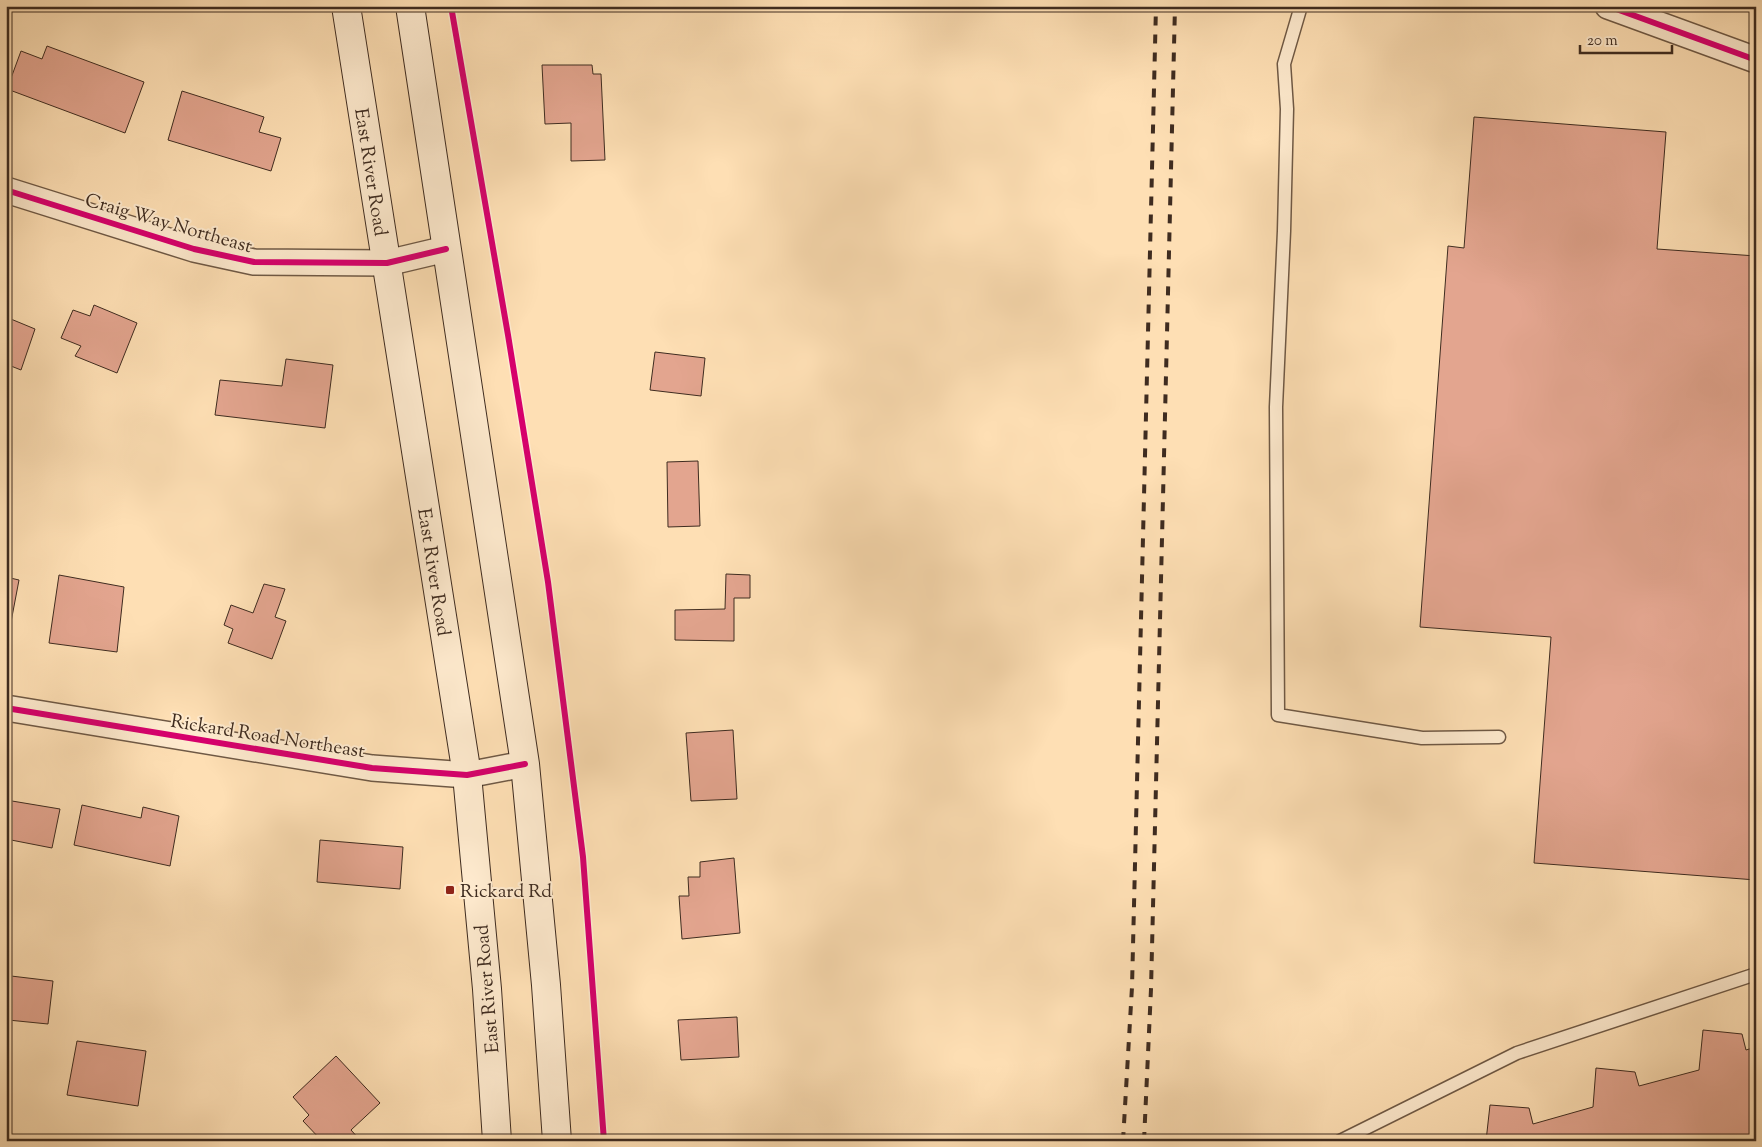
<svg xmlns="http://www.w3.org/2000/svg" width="1762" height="1147" font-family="'Sorts Mill Goudy',serif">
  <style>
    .building { fill: #e3a58f; stroke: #3f2c20 }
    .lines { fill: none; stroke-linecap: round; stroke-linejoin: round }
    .lane-casing { stroke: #6f5945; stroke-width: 15 }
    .street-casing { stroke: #6f5945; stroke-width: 28 }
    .secondary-casing { stroke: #3f2c20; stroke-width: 30 }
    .lane { stroke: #feeace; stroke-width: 12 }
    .street { stroke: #feeace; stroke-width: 25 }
    .secondary { stroke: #feeace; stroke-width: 28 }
    .rail { stroke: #3f2c20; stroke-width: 4; stroke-dasharray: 9 9; stroke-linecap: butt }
    .cycleway-casing { stroke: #feeace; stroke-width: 9 }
    .cycleway { stroke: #d6006c; stroke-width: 6 }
    .poi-dot { fill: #8f2418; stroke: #feeace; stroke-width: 2 }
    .labels { text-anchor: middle; stroke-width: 4; stroke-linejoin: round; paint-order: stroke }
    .street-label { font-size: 19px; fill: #3f2c20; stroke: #feeace }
    .poi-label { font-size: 19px; fill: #3f2c20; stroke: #feeace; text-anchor: start }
  </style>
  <rect width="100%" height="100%" fill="#fedfb4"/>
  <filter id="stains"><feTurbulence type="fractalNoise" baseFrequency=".004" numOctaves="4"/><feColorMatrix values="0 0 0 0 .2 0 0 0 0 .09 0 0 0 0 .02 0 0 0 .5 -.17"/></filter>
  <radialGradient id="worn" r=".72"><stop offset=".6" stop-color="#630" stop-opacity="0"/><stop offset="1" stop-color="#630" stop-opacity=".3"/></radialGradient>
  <!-- building -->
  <path class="building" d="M47 46 144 82 125 133 7 89 21 51 42 59Z
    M542 65H592L593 74H601L605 160 571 161V123L545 124Z
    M182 91 264 117 259 132 281 138 271 171 168 140Z
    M1474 117 1666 132 1657 249 1756 256V880L1534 863 1551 637 1420 627 1448 246 1464 248Z
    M94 305 137 323 117 373 75 356 81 346 61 338 73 310 90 316Z
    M6 317 35 329 21 370 6 364Z
    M655 352 705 358 701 396 650 390Z
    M286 359 333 365 325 428 215 415 220 380 282 386Z
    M698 461 700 526 668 527 667 462Z
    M726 574 750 575V598H734V641L675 640V610L725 609Z
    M59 575 124 587 117 652 49 643Z
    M6 577 19 580 11 622 6 621Z
    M264 584 285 589 275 617 286 621 272 659 228 643 233 629 224 625 231 605 253 613Z
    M733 730 737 799 691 801 686 733Z
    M6 800 60 809 52 848 6 839Z
    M82 805 141 818 143 807 179 816 170 866 74 845Z
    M320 840 403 847 400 889 317 882Z
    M734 858 740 933 682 939 679 896H689L688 877H700V862Z
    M11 976 53 981 48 1024 8 1020Z
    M737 1017 739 1057 681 1060 678 1020Z
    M1703 1030 1742 1034 1746 1050 1756 1047V1141H1486L1490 1105 1529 1108 1533 1124 1593 1107 1596 1068 1635 1072 1639 1086 1699 1070Z
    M77 1041 146 1051 138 1106 67 1095Z
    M336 1056 380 1103 351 1130 360 1140 359 1141H322L303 1121 309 1115 293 1097Z"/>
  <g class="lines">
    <defs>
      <path id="lane" d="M1301 6 1284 64 1287 109 1284 231 1276 407 1278 715 1422 738 1499 737
        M1340 1141 1517 1053 1756 974"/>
      <path id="street" d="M1608 6 1756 60
        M6 190 194 249 254 262 387 263 446 249
        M6 708 372 768 467 775 525 764"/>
      <path id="secondary" d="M346 6 467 775 487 989 497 1141
        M410 6 525 764 546 985 557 1141"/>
    </defs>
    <!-- lane casing -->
    <use href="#lane" class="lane-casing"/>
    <!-- street casing -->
    <use href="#street" class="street-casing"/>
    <!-- secondary casing -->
    <use href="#secondary" class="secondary-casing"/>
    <!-- lane -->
    <use href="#lane" class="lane"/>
    <!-- street -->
    <use href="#street" class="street"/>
    <!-- secondary -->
    <use href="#secondary" class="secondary"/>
    <!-- rail -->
    <path class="rail" d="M1123 1141 1132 987 1156 6
      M1144 1141 1151 989 1175 6"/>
    <defs>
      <path id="cycleway" d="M451 6 508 335 548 582 583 857 604 1141
        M1608 6 1756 60
        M6 190 194 249 254 262 387 263 446 249
        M6 708 372 768 467 775 525 764"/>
    </defs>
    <!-- cycleway casing -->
    <use href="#cycleway" class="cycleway-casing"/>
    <!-- cycleway -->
    <use href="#cycleway" class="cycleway"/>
  </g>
  <!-- markers -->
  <rect class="poi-dot" x="445" y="885" width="10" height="10" rx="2.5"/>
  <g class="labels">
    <!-- street labels -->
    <g class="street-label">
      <text transform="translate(372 172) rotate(81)" y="7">East River Road</text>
      <text transform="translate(169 222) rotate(16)" y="7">Craig Way Northeast</text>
      <text transform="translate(435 572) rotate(81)" y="7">East River Road</text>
      <text transform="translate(268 735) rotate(9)" y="7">Rickard Road Northeast</text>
      <text transform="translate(486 989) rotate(-95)" y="7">East River Road</text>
    </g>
    <!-- poi labels -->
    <g class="poi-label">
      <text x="460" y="897">Rickard Rd</text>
    </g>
  </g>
  <!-- margin -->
  <rect width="1762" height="1147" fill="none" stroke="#fedfb4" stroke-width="25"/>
  <rect x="8" y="8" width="1747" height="1132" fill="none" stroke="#3f2c20" stroke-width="2.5"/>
  <rect x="12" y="12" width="1737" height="1122" fill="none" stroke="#3f2c20"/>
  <!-- scale -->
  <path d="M1580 45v8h92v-8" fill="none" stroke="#3f2c20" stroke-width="2.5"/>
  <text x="1587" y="45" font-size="15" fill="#3f2c20" stroke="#feeace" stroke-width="4" paint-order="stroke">20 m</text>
  <rect width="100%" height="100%" filter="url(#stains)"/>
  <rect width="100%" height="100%" fill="url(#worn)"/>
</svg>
